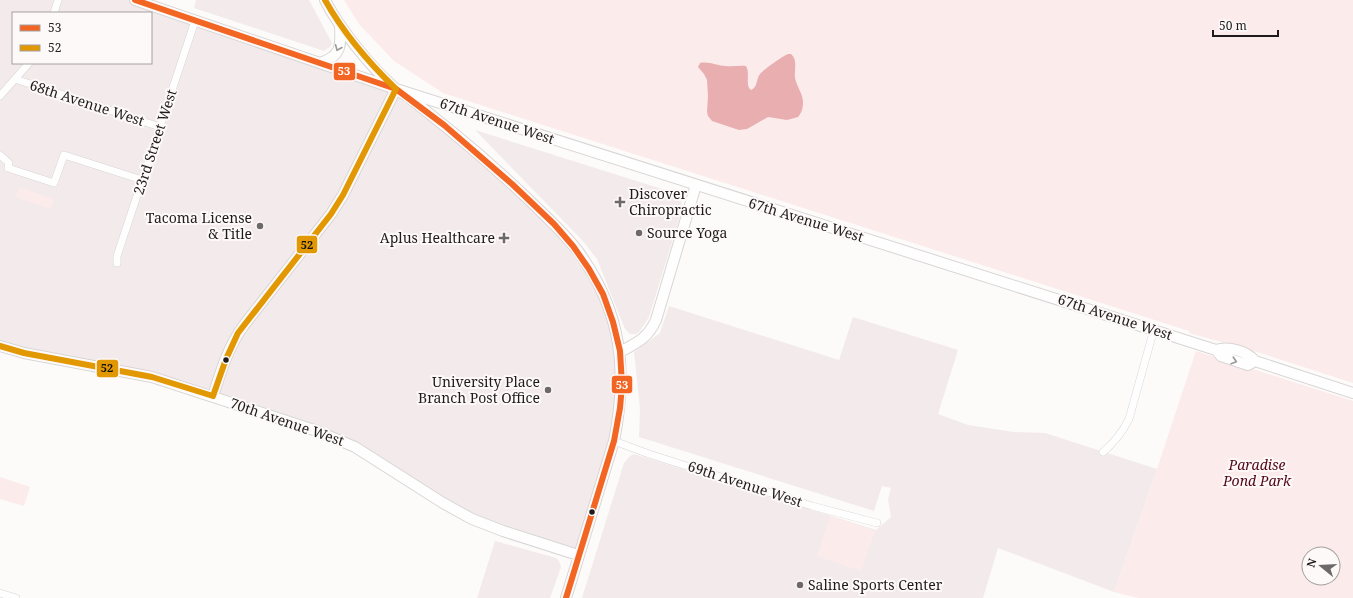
<svg xmlns="http://www.w3.org/2000/svg" width="1353" height="598" font-family="'Noto Serif',serif">
  <style>
    .built { fill: #f3ebeb; fill-rule: evenodd }
    .green { fill: #fcebeb; fill-rule: evenodd }
    .water { fill: #e9aeb0 }
    .lines { fill: none; stroke-linecap: round; stroke-linejoin: round }
    .street-casing { stroke: #d8d5d5; stroke-width: 8 }
    .secondary-casing { stroke: #d8d5d5; stroke-width: 12 }
    .street { stroke: #fffefe; stroke-width: 7 }
    .secondary { stroke: #fffefe; stroke-width: 10 }
    .bus-1-casing { stroke: #fef9f9; stroke-width: 9 }
    .bus-2-casing { stroke: #fef9f9; stroke-width: 9 }
    .bus-1 { stroke: #f26522; stroke-width: 6 }
    .bus-2 { stroke: #e19803; stroke-width: 6 }
    .oneway { stroke: #9a9898 }
    .poi-dot { fill: #6d6969; stroke: #fef9f9; stroke-width: 1.5 }
    .bus-dot { fill: #1f1b1b; stroke: #fef9f9; stroke-width: 1.5 }
    .labels { text-anchor: middle; stroke-width: 4; stroke-linejoin: round; paint-order: stroke }
    .street-label { font-size: 14px; fill: #1f1b1b; stroke: #fef9f9 }
    .poi-label { font-size: 14px; fill: #1f1b1b; stroke: #fef9f9; text-anchor: start }
    .park-label { font-size: 14px; font-style: italic; fill: #530616; stroke: #fef9f9 }
    .line-badge { stroke: #fef9f9; stroke-width: 1.5 }
    .badge-label { font-size: 11px; text-anchor: middle; font-weight: bold; fill: #fff }
    .pale-badge-label { font-size: 11px; text-anchor: middle; font-weight: bold; fill: #111 }
  </style>
  <rect width="100%" height="100%" fill="#fdfafa"/>
  <!-- built -->
  <path class="built" d="M0 0H135L396 89 566 237 609 308 621 398 578 555 487 526 355 447 162 380 0 346ZM13 13H151V63H13Z
    M196 0H309L332 43 330 47 324 51 194 8Z
    M475 130 681 195 682 210 649 317 640 331 636 334H630L625 329 597 259 582 240Z
    M669 306 839 360 853 317 958 350 938 414 968 425 1014 432 1045 433 1157 469 1114 592 998 548 983 598H582L624 463 630 456 634 454 876 530 891 517 888 499 891 488 882 486 874 511 639 437 640 409 634 352 660 333Z
    M495 541 556 558 559 561 561 567 550 598H477Z"/>
  <!-- green -->
  <path class="green" d="M344 0H1353V383L1257 352 1189 333V331L443 93 394 61 359 24Z
    M19 187 54 199 51 209 15 197Z
    M1196 351 1353 401V598H1138L1114 592 1157 469ZM1309 554H1333V578H1309Z
    M0 477 30 487 24 506 0 499Z
    M830 516 875 531 861 571 817 556Z"/>
  <!-- water -->
  <path class="water" d="M788 54H791C798 60 794 70 795 78 797 87 803 94 803 102 803 108 802 112 798 117L787 120 768 117 747 129 739 130 712 121 708 116 707 112 708 96 707 80 704 74 698 67 700 63C709 61 717 66 726 66 733 67 739 65 746 66 750 73 746 81 749 88L751 90C758 87 756 79 760 74 763 70 783 56 788 54Z"/>
  <g class="lines">
    <defs>
      <path id="street" d="M54 13 58 0
        M15 79 160 127
        M0 96 29 63
        M0 155 9 163 8 168 54 183 64 155 142 180
        M117 263V256L195 21
        M614 441 649 454 812 506 877 523
        M1103 452C1115 442 1122 433 1129 419L1154 329
        M0 593 16 598"/>
      <path id="secondary" d="M135 0 396 89 1216 350C1229 346 1247 351 1255 361L1353 393
        M325 0C339 28 372 69 396 89 401 93 407 95 411 99 425 110 438 121 451 131 478 153 504 176 528 199 546 217 566 234 580 254 622 313 628 371 614 441L566 598
        M320 63C342 56 341 45 340 25
        M0 346 24 353 152 377 317 431 355 447 443 503 472 519 503 531 578 555
        M1216 350 1221 356 1248 365 1255 361
        M620 352C638 342 647 339 656 320L696 185
        M213 396C221 371 228 347 244 325L331 214 343 195 396 89"/>
    </defs>
    <!-- street casing -->
    <use href="#street" class="street-casing"/>
    <!-- secondary casing -->
    <use href="#secondary" class="secondary-casing"/>
    <!-- street -->
    <use href="#street" class="street"/>
    <!-- secondary -->
    <use href="#secondary" class="secondary"/>
    <defs>
      <path id="bus-1" d="M135 0 396 89 444 125 512 184 554 224 573 246 589 269 603 294 613 322 620 351 622 385 620 408 614 441 566 598"/>
      <path id="bus-2" d="M325 0C344 34 368 62 396 89
        M0 346 24 353 152 377 213 396
        M213 396 226 359 238 333 331 214 343 195 396 89"/>
    </defs>
    <!-- bus-1 casing -->
    <use href="#bus-1" class="bus-1-casing"/>
    <!-- bus-2 casing -->
    <use href="#bus-2" class="bus-2-casing"/>
    <!-- bus-1 -->
    <use href="#bus-1" class="bus-1"/>
    <!-- bus-2 -->
    <use href="#bus-2" class="bus-2"/>
  </g>
  <!-- one-way arrows -->
  <defs><path id="oneway-chevron" d="M-2-3.5L2.5 0L-2 3.5" fill="none" stroke-width="1.6" stroke-linecap="round" stroke-linejoin="round"/></defs>
  <g class="oneway">
    <use href="#oneway-chevron" transform="translate(338 48) rotate(113)"/>
    <use href="#oneway-chevron" transform="translate(1234 361) rotate(18)"/>
  </g>
  <!-- markers -->
  <g class="poi-dot">
    <path d="M618 196h4v4h4v4h-4v4h-4v-4h-4v-4h4z"/>
    <circle cx="260" cy="226" r="4"/>
    <circle cx="639" cy="233" r="4"/>
    <path d="M502 232h4v4h4v4h-4v4h-4v-4h-4v-4h4z"/>
    <circle cx="548" cy="390" r="4"/>
    <circle cx="800" cy="585" r="4"/>
  </g>
  <g class="bus-dot">
    <circle cx="226" cy="360" r="3.5"/>
    <circle cx="592" cy="512" r="3.5"/>
  </g>
  <g class="labels">
    <!-- street labels -->
    <g class="street-label">
      <text transform="translate(87 103) rotate(18)" y="5">68th Avenue West</text>
      <text transform="translate(497 121) rotate(18)" y="5">67th Avenue West</text>
      <text transform="translate(155 142) rotate(-72)" y="5">23rd Street West</text>
      <text transform="translate(806 220) rotate(17)" y="5">67th Avenue West</text>
      <text transform="translate(1115 317) rotate(18)" y="5">67th Avenue West</text>
      <text transform="translate(287 422) rotate(19)" y="5">70th Avenue West</text>
      <text transform="translate(745 484) rotate(18)" y="5">69th Avenue West</text>
    </g>
    <!-- poi labels -->
    <g class="poi-label">
      <text x="629" y="199">Discover<tspan x="629" dy="16">Chiropractic</tspan></text>
      <text x="252" y="223" text-anchor="end">Tacoma License<tspan x="252" dy="16">&amp; Title</tspan></text>
      <text x="647" y="238">Source Yoga</text>
      <text x="495" y="243" text-anchor="end">Aplus Healthcare</text>
      <text x="540" y="387" text-anchor="end">University Place<tspan x="540" dy="16">Branch Post Office</tspan></text>
      <text x="808" y="590">Saline Sports Center</text>
    </g>
    <!-- park labels -->
    <g class="park-label">
      <text x="1257" y="470">Paradise<tspan x="1257" dy="16">Pond Park</tspan></text>
    </g>
  </g>
  <g class="line-badge">
    <rect x="333" y="62" width="23" height="19" rx="4" fill="#f26522"/>
    <rect x="296" y="235" width="22" height="19" rx="4" fill="#e19803"/>
    <rect x="96" y="359" width="23" height="19" rx="4" fill="#e19803"/>
    <rect x="611" y="375" width="22" height="19" rx="4" fill="#f26522"/>
  </g>
  <g class="badge-label">
    <text x="344" y="75">53</text>
    <text x="622" y="389">53</text>
  </g>
  <g class="pale-badge-label">
    <text x="307" y="249">52</text>
    <text x="107" y="372">52</text>
  </g>
  <!-- legend -->
  <rect x="12" y="12" width="140" height="52" fill="#fef9f9" stroke="#a5a0a0"/>
  <rect x="20" y="25" width="20" height="6" fill="#f26522" stroke="#a5a0a0"/>
  <text x="48" y="32" font-size="12" fill="#1f1b1b">53</text>
  <rect x="20" y="45" width="20" height="6" fill="#e19803" stroke="#a5a0a0"/>
  <text x="48" y="52" font-size="12" fill="#1f1b1b">52</text>
  <!-- north arrow -->
  <g transform="translate(1321 566) rotate(288)"><circle r="19" fill="#fef9f9" stroke="#a5a0a0"/>
  <path d="M0-3L7 15L0 10L-7 15Z" fill="#6d6969"/>
  <text y="-6" font-size="11" font-weight="bold" text-anchor="middle" fill="#1f1b1b">N</text>
  </g>
  <!-- scale -->
  <path d="M1213 30v6h65v-6" fill="none" stroke="#1f1b1b" stroke-width="2"/>
  <text x="1219" y="30" font-size="12" fill="#1f1b1b" stroke="#fef9f9" stroke-width="3" paint-order="stroke">50 m</text>
</svg>
